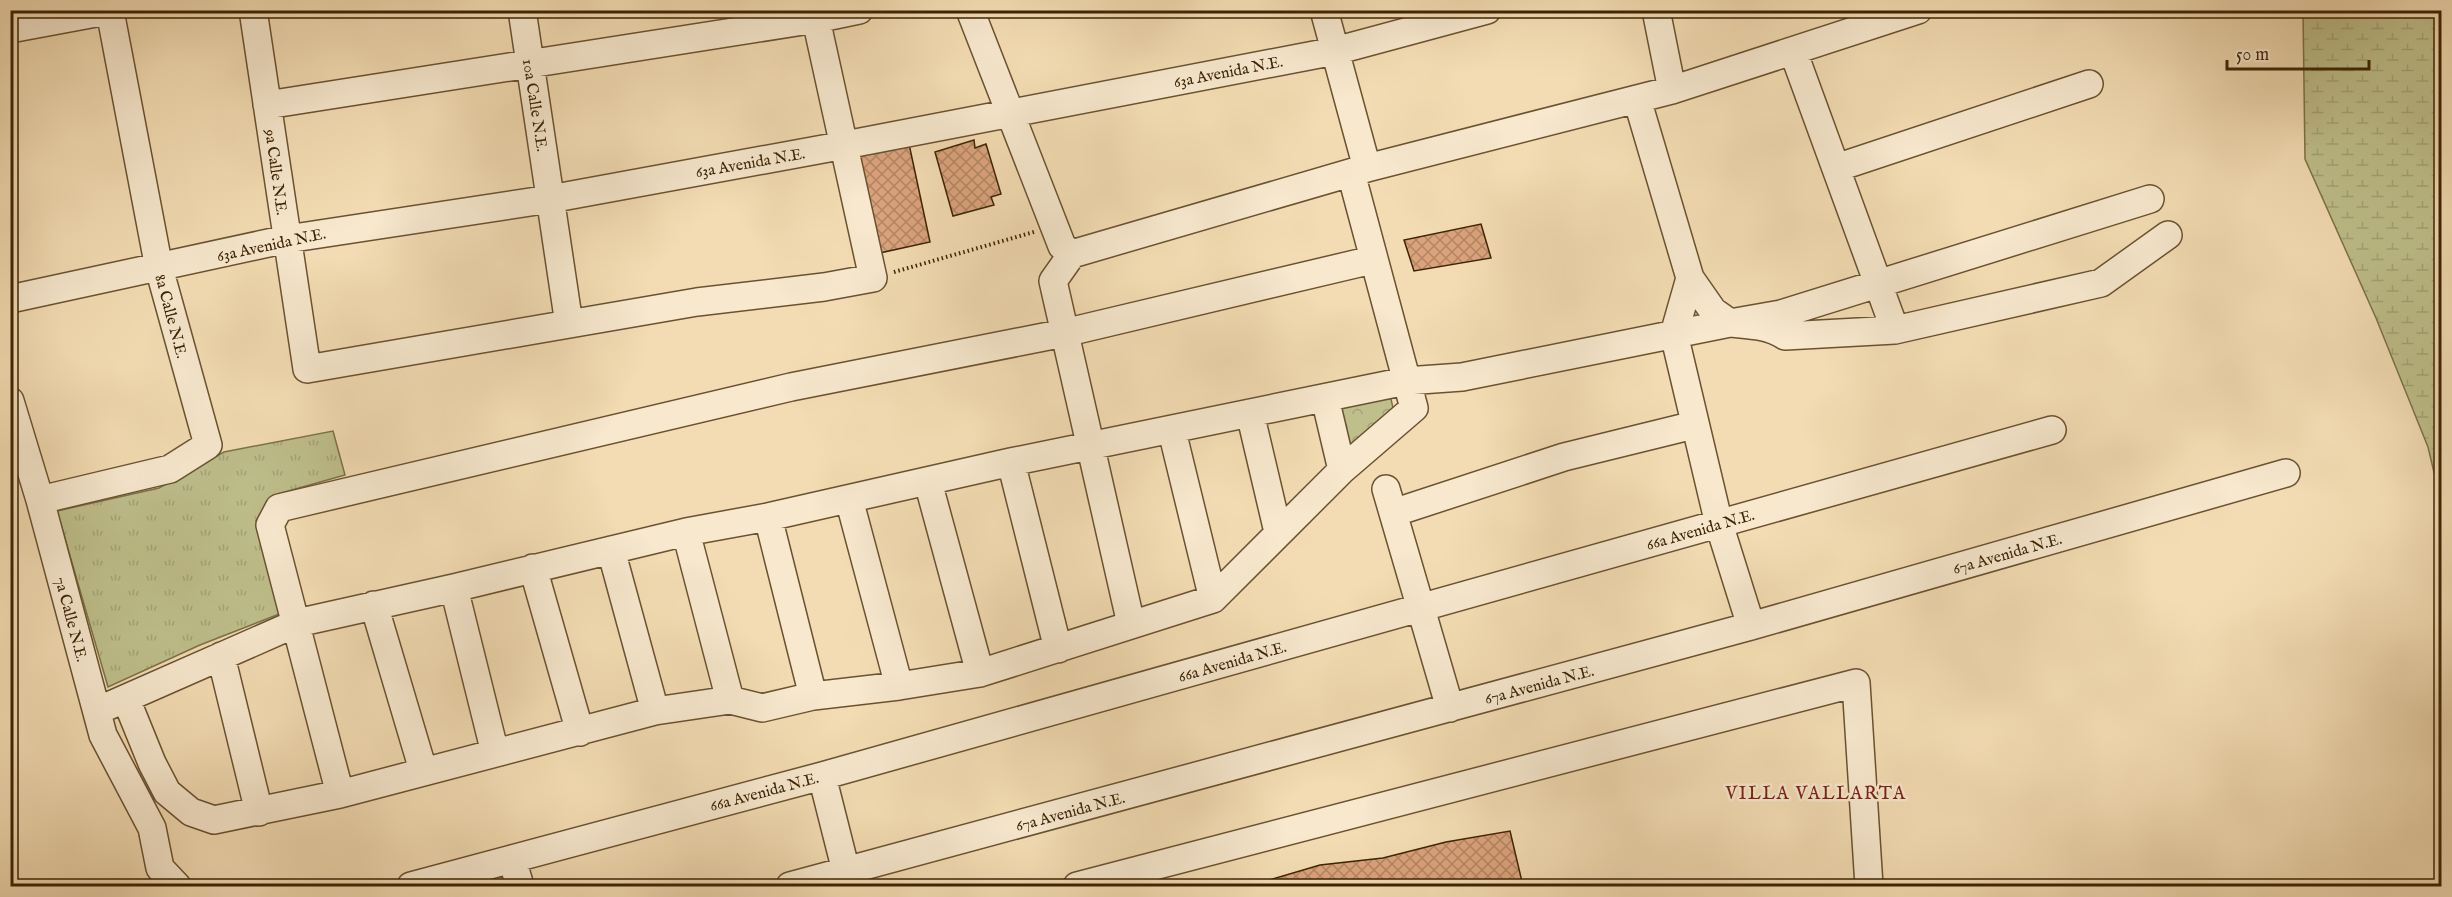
<svg xmlns="http://www.w3.org/2000/svg" width="2452" height="897" font-family="'IM FELL English',serif">
  <style>
    .grass { fill: url(#grass-tufts); stroke: #7d7248; stroke-width: 1.5 }
    .wetland { fill: url(#wetland-marsh); stroke: #7d7248; stroke-width: 1.5 }
    .park { fill: url(#park-crowns); stroke: #7d7248; stroke-width: 1.5 }
    .building { fill: url(#building-cross-hatch); stroke: #3c2405; stroke-width: 1.5 }
    .lines { fill: none; stroke-linecap: round; stroke-linejoin: round }
    .minor-casing { stroke: #6a5230; stroke-width: 30 }
    .path { stroke: #3c2405; stroke-width: 4; stroke-dasharray: 1.5 3; stroke-linecap: butt }
    .minor { stroke: #f7e8ce; stroke-width: 27 }
    .labels { text-anchor: middle; stroke-width: 5; stroke-linejoin: round; paint-order: stroke }
    .street-label { font-size: 16px; fill: #3c2405; stroke: #f7e8ce }
    .neighbourhood-label { font-size: 18px; letter-spacing: 1.5px; fill: #7a1f14; stroke: #f7e8ce }
  </style>
  <defs>
    <pattern id="grass-tufts" width="24" height="20" patternUnits="userSpaceOnUse" patternTransform="scale(1.5)"><rect width="24" height="20" fill="#bebf8b"/><path d="M3 7l-1-3M5 7V3M7 7l1-3M15 17l-1-3M17 17v-4M19 17l1-3" fill="none" stroke="#a4a476"/></pattern>
    <pattern id="wetland-marsh" width="20" height="14" patternUnits="userSpaceOnUse" patternTransform="scale(1.5)"><rect width="20" height="14" fill="#bebf8b"/><path d="M1 5h8M5 5V1M11 12h8M15 12V8" fill="none" stroke="#a4a476"/></pattern>
    <pattern id="park-crowns" width="20" height="18" patternUnits="userSpaceOnUse" patternTransform="scale(1.5)"><rect width="20" height="18" fill="#bebf8b"/><path d="M2 6a3 3 0 1 1 6 0M12 15a3 3 0 1 1 6 0" fill="none" stroke="#a4a476"/></pattern>
    <pattern id="building-cross-hatch" width="8" height="8" patternUnits="userSpaceOnUse" patternTransform="scale(1.5)"><rect width="8" height="8" fill="#dba37c"/><path d="M0 0l8 8M0 8l8-8" fill="none" stroke="#b38564"/></pattern>
  </defs>
  <rect width="100%" height="100%" fill="#f3dcb3"/>
  <filter id="stains"><feTurbulence type="fractalNoise" baseFrequency=".00333" numOctaves="4"/><feColorMatrix values="0 0 0 0 .2 0 0 0 0 .09 0 0 0 0 .02 0 0 0 .5 -.17"/></filter>
  <radialGradient id="worn" r=".72"><stop offset=".6" stop-color="#630" stop-opacity="0"/><stop offset="1" stop-color="#630" stop-opacity=".3"/></radialGradient>
  <!-- grass -->
  <path class="grass" d="M333 431 345 475 278 494 256 521 282 613 200 645 108 687 57 511 159 488 224 452Z"/>
  <!-- wetland -->
  <path class="wetland" d="M2303 11H2441V502L2428 447 2376 318 2305 159Z"/>
  <!-- park -->
  <path class="park" d="M1384 395 1391 399 1393 408 1348 455 1337 405Z"/>
  <!-- building -->
  <path class="building" d="M974 140 975 148 986 144 1001 194 991 197 994 205 953 216 935 152Z
    M909 144 930 242 875 254 853 156Z
    M1481 224 1491 258 1414 271 1404 240Z
    M1510 831 1523 886H1249L1320 865 1383 858 1446 842Z"/>
  <g class="lines">
    <defs>
      <path id="minor" d="M253 10 307 369 697 302 824 287 873 278 814 10
        M522 10 569 324
        M970 10 1062 246 1072 254 1367 168 1672 90 1918 10
        M1324 10 1367 168
        M1656 10 1672 90
        M10 29 112 10
        M1793 51 1895 330
        M1637 99 1690 278 1674 334 1719 524 1751 626
        M267 105 816 19 859 10
        M1836 168 2089 84
        M1072 254 1053 281 1131 624
        M1690 278 1713 311 1730 323 1781 314 2150 199
        M10 299 287 239 550 199 845 145 1335 51 1487 10
        M1325 398 1342 470
        M10 401 40 500 103 735 152 828 160 868 177 886
        M1250 413 1278 532
        M1172 431 1213 599
        M1011 462 1058 649
        M928 482 980 673
        M1386 489 1450 708
        M849 499 899 686
        M40 500 170 469 208 445 159 268 110 11
        M1393 513 1564 457 1694 425
        M768 517 813 696
        M686 532 730 700
        M611 550 655 711
        M533 568 580 732
        M454 588 495 753
        M374 605 423 770
        M221 656 259 812
        M126 699 152 763 167 792 191 812 214 820 340 794 655 711 730 700 762 708 813 696 899 686 980 673 1213 599 1342 470 1414 408 1351 173
        M97 711 297 623 454 588 686 532 768 517 1011 462 1406 381 1462 377 1730 323C1750 325 1768 325 1785 336L1895 330 2101 283 2168 235
        M822 776 846 871
        M340 794 270 525 279 508 791 387 1064 333 1372 260
        M512 859 520 886
        M411 886 822 776 2052 430
        M790 886 1751 626 2286 473
        M1077 886 1856 683 1869 886"/>
    </defs>
    <!-- minor casing -->
    <use href="#minor" class="minor-casing"/>
    <!-- path -->
    <path class="path" d="M894 272 1034 232"/>
    <!-- minor -->
    <use href="#minor" class="minor"/>
  </g>
  <g class="labels">
    <!-- street labels -->
    <g class="street-label">
      <text transform="translate(1228 71) rotate(-11)" y="6">63a Avenida N.E.</text>
      <text transform="translate(536 105) rotate(81)" y="6">10a Calle N.E.</text>
      <text transform="translate(750 162) rotate(-10)" y="6">63a Avenida N.E.</text>
      <text transform="translate(277 172) rotate(82)" y="6">9a Calle N.E.</text>
      <text transform="translate(271 244) rotate(-12)" y="6">63a Avenida N.E.</text>
      <text transform="translate(172 316) rotate(75)" y="6">8a Calle N.E.</text>
      <text transform="translate(1700 529) rotate(-16)" y="6">66a Avenida N.E.</text>
      <text transform="translate(2007 553) rotate(-16)" y="6">67a Avenida N.E.</text>
      <text transform="translate(72 619) rotate(75)" y="6">7a Calle N.E.</text>
      <text transform="translate(1232 661) rotate(-16)" y="6">66a Avenida N.E.</text>
      <text transform="translate(1539 684) rotate(-15)" y="6">67a Avenida N.E.</text>
      <text transform="translate(764 791) rotate(-15)" y="6">66a Avenida N.E.</text>
      <text transform="translate(1070 811) rotate(-15)" y="6">67a Avenida N.E.</text>
    </g>
    <!-- neighbourhood labels -->
    <g class="neighbourhood-label">
      <text x="1816" y="799">VILLA VALLARTA</text>
    </g>
  </g>
  <!-- margin -->
  <rect width="2452" height="897" fill="none" stroke="#f3dcb3" stroke-width="36"/>
  <rect x="12" y="12" width="2428" height="873" fill="none" stroke="#3c2405" stroke-width="3"/>
  <rect x="18" y="18" width="2416" height="861" fill="none" stroke="#3c2405" stroke-width="1.5"/>
  <!-- scale -->
  <path d="M2227 60v9h142v-9" fill="none" stroke="#3c2405" stroke-width="3"/>
  <text x="2236" y="60" font-size="18" fill="#3c2405" stroke="#f7e8ce" stroke-width="4.5" paint-order="stroke">50 m</text>
  <rect width="100%" height="100%" filter="url(#stains)"/>
  <rect width="100%" height="100%" fill="url(#worn)"/>
</svg>
